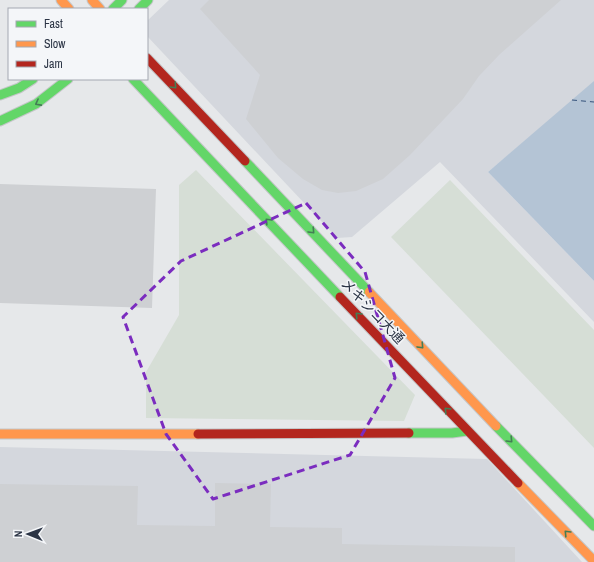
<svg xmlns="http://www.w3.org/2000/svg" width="594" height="562" font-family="'Archivo Narrow','Noto Sans JP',sans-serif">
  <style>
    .built { fill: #d4d7dd }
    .green { fill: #d6ded6 }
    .water { fill: #b4c4d5 }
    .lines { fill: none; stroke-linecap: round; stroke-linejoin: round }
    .ferry { stroke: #34527a; stroke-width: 1; stroke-dasharray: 5 4; stroke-linecap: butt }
    .building { fill: #ced0d3 }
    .fast-casing { stroke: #c4c6c8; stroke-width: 11 }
    .slow-casing { stroke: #c4c6c8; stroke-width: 11 }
    .jam-casing { stroke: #c4c6c8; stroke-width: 11 }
    .fast { stroke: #63d668; stroke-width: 9 }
    .slow { stroke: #ff974d; stroke-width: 9 }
    .jam { stroke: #b3261e; stroke-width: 9 }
    .oneway { stroke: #447d55 }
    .marked { fill: none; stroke: #7b2cbf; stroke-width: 3; stroke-dasharray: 8 5; stroke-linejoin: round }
    .labels { text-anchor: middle; stroke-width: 3; stroke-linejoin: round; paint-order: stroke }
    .street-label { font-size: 14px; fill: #2b3445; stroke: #f4f6f9 }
  </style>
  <rect width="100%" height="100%" fill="#e6e8ea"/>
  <!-- built -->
  <path class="built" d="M169 0H594V83L488 172 594 281V322L440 162 352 237 337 238 147 36V21Z
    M0 447 487 459 582 562H0Z"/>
  <!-- green -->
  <path class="green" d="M196 170 415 395 404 421 146 418V372L179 315V185Z
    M450 180 594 330V448L391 237Z"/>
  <!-- water -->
  <path class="water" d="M594 81V281L488 172Z"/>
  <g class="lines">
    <!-- ferry -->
    <path class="ferry" d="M572 100 594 102"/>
  </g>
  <!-- building -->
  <path class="building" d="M209 0H561L500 54 479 76 463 99 410 155 383 179 356 191 338 193 322 190 303 179 278 158 246 119 260 75 200 9Z
    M0 184 156 189 152 308 0 303Z
    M215 483 271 484 270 527 342 528V544L515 547V562H0V484L138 486 137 525 215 526Z"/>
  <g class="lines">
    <defs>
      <path id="fast" d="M113 9 122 0
        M139 9 148 0
        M133 79 340 297
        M0 95 19 88 33 79
        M0 121 36 104 68 79
        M245 161 369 292
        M496 426 594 526
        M409 433H452L467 431"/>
      <path id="slow" d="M61 0 69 9
        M92 0 100 9
        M369 292 496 426
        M0 434H198
        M518 483 594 561"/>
      <path id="jam" d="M147 58 245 161
        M340 297 518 483
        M198 434 409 433"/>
    </defs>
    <!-- fast casing -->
    <use href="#fast" class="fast-casing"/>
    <!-- slow casing -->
    <use href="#slow" class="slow-casing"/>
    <!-- jam casing -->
    <use href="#jam" class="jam-casing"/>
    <!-- fast -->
    <use href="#fast" class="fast"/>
    <!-- slow -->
    <use href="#slow" class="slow"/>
    <!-- jam -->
    <use href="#jam" class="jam"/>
  </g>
  <!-- one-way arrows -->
  <defs><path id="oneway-chevron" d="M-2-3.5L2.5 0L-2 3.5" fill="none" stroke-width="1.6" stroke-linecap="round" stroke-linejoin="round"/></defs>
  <g class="oneway">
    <use href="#oneway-chevron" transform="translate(174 86) rotate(47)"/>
    <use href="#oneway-chevron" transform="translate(38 103) rotate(152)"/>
    <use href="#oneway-chevron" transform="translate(268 221) rotate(-134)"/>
    <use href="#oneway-chevron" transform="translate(312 231) rotate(47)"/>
    <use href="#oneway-chevron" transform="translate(358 315) rotate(-134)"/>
    <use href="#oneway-chevron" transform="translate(421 346) rotate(47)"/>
    <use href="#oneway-chevron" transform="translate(447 410) rotate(-134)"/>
    <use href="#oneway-chevron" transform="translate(510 440) rotate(46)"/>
    <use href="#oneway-chevron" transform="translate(567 533) rotate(-134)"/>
  </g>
  <!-- marked area -->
  <path class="marked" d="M306 203 365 272 395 378 350 455 213 499 166 434 123 317 181 261Z"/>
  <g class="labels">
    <!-- street labels -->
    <g class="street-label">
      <text transform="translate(373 311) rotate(46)" y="5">メキシコ大通</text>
    </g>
  </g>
  <!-- legend -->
  <rect x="8" y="8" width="140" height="72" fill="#f4f6f9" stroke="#a4a8b1"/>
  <rect x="16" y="21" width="20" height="6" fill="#63d668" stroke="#a4a8b1"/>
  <text x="44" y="28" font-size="12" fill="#2b3445">Fast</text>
  <rect x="16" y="41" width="20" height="6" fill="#ff974d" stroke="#a4a8b1"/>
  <text x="44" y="48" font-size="12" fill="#2b3445">Slow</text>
  <rect x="16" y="61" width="20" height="6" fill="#b3261e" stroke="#a4a8b1"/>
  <text x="44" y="68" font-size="12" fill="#2b3445">Jam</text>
  <!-- north arrow -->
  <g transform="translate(28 534) rotate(271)" stroke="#f4f6f9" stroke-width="3" paint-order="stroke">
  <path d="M0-3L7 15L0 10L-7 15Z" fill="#2b3445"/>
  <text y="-6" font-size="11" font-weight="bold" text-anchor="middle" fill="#2b3445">N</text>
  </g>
</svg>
